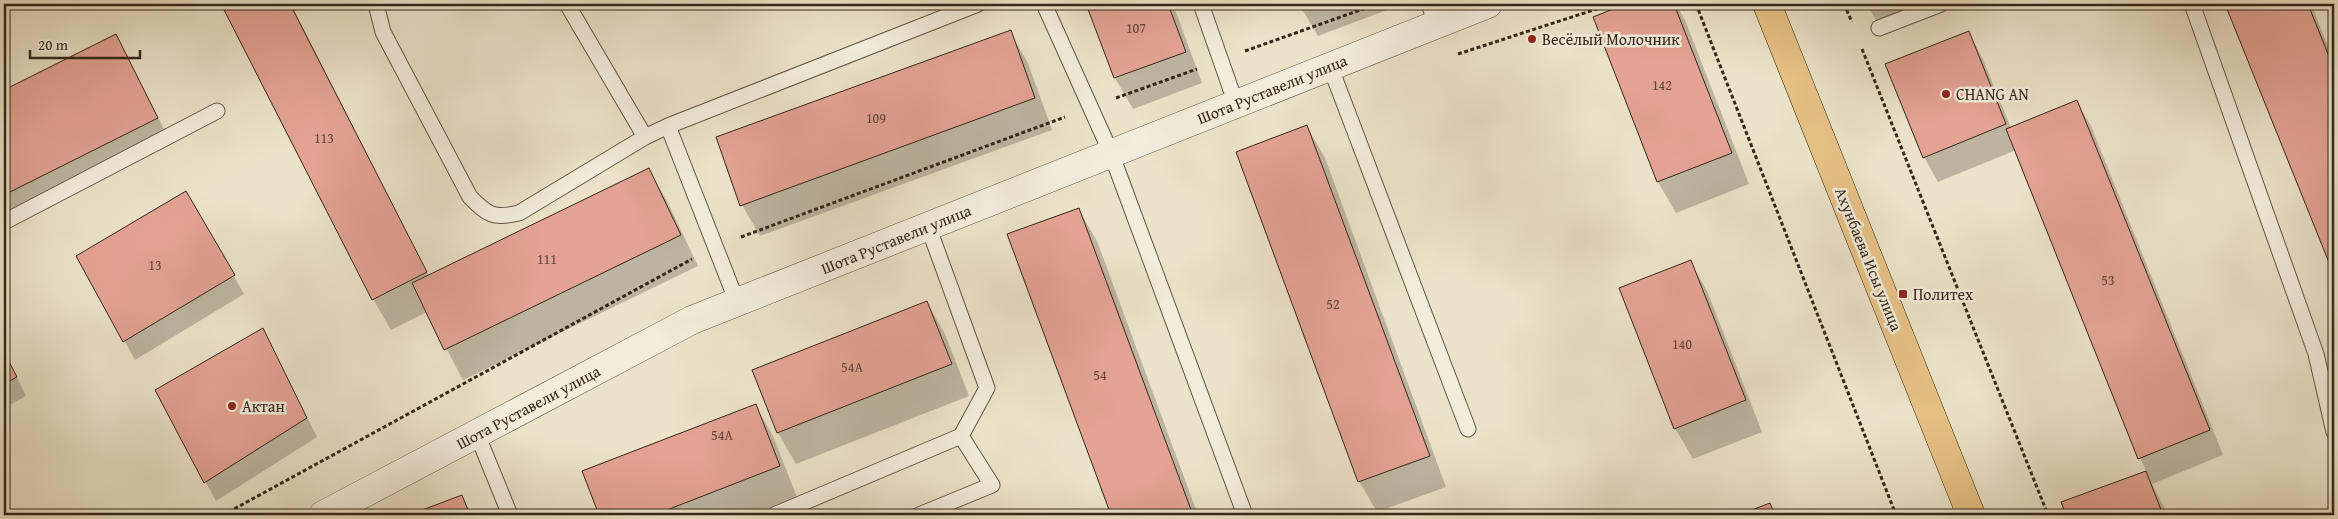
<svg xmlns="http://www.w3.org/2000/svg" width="2338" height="519" font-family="'Gentium Book Plus',serif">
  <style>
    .shadow { fill: #0003 }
    .building { fill: #e3a293; stroke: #342819 }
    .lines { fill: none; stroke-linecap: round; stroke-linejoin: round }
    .service-casing { stroke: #625645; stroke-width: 17 }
    .minor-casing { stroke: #625645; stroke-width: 29 }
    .primary-casing { stroke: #342819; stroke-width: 29 }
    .path { stroke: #342819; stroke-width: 3; stroke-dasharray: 4 2.5; stroke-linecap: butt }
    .service { stroke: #f2ecdc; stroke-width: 15 }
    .minor { stroke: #f2ecdc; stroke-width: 28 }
    .primary { stroke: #e6c184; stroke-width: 28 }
    .poi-dot { fill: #8f2418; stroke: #f2ecdc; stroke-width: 2 }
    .labels { text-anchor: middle; stroke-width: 5; stroke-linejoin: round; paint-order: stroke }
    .number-label { font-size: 14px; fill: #604638 }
    .poi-label { font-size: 16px; fill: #342819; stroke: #f2ecdc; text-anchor: start }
    .street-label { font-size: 16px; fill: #342819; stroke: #f2ecdc }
  </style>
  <rect width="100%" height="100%" fill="#ebe2c9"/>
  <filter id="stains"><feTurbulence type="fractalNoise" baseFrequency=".004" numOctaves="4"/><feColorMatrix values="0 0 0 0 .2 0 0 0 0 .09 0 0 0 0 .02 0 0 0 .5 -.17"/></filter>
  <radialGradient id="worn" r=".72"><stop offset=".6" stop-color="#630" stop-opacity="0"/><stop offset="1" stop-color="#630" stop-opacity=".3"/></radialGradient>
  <!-- shadow -->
  <path class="shadow" d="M223 4H291L429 276 649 170 667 201 698 266 463 380 427 312 391 330 373 299Z
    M1088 4H1173L1202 83 1133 109 1115 78Z
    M1299 4H1385L1387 10 1318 36Z
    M1630 4H1676L1685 20 1749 184 1676 213 1658 182 1594 17Z
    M1867 4H1932L1878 24Z
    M2227 4H2311L2334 61V271Z
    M1010 32 1028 63 1052 130 760 236 742 205Z
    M1968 32 1982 57 2011 128 2077 102 2091 126 2223 455 2152 484 2168 515H2068L2063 503 2147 472 2140 458 2016 150 1938 182 1924 157Z
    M116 35 168 137 4 219V92Z
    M1307 127 1325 158 1446 487 1377 512 1359 481Z
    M186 193 244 294 135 360 78 256Z
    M1079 210 1097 241 1198 515H1112L1009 235Z
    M1690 261 1708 293 1762 432 1693 459 1675 428Z
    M927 303 945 334 969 396 796 464 778 433 754 371Z
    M273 349 317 437 216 501 156 391Z
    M4 351 26 396 4 408Z
    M755 405 773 436 797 497 751 515H601L584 472Z
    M462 497 472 515H412Z"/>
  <!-- building -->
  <path class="building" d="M221 4H290L427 272 372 300Z
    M1086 4H1168L1186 52 1114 78Z
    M1626 4H1674L1732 153 1657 182 1593 17Z
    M2225 4H2308L2334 69V275Z
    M1011 30 1035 98 740 206 716 137Z
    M1969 31 2006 124 1923 158 1885 64Z
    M116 34 158 118 4 195V90Z
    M2077 100 2210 430 2138 459 2006 129Z
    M1307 125 1430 456 1358 482 1236 152Z
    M649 168 681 235 444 350 412 283Z
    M186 191 235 275 123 342 76 256Z
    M1079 208 1193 515H1111L1007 234Z
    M1691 260 1746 400 1674 429 1619 288Z
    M927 301 952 364 777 433 752 370Z
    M263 328 307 418 204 483 155 390Z
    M4 352 17 377 4 384Z
    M756 404 780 466 654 515H599L582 471Z
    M2146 471 2163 515H2066L2061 502Z
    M462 495 470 515H409Z
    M1770 503 1775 515H1739Z"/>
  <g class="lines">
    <defs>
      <path id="service" d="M376 4 383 32 470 197C488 215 493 219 519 213L645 137 668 126 737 302
        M567 4 645 137
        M1044 4 1111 153 1245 515
        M1201 4 1236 104
        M1429 4 1436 24
        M2192 4 2316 354 2334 432
        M1879 28 1941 4
        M1330 66 1468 429
        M668 126 978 4
        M4 222 217 111
        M477 434 510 515
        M774 515 961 436 987 388 928 226
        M919 515 992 485 961 436"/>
      <path id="minor" d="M323 515 692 320 1488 4"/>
      <path id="primary" d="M1767 4 1971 515"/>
    </defs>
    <!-- service casing -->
    <use href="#service" class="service-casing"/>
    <!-- minor casing -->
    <use href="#minor" class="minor-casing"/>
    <!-- primary casing -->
    <use href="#primary" class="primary-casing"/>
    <!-- path -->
    <path class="path" d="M1696 4 1896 515
      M1844 4 1852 22
      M1862 49 2048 515
      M1245 51 1377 4
      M1458 54 1612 4
      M1116 98 1197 69
      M741 237 1065 117
      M223 515 692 259"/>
    <!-- service -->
    <use href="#service" class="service"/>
    <!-- minor -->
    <use href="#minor" class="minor"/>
    <!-- primary -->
    <use href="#primary" class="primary"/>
  </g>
  <!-- markers -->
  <g class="poi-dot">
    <circle cx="1532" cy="39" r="5"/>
    <circle cx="1946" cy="94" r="5"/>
    <rect x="1898" y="289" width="10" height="10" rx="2.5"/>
    <circle cx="232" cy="406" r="5"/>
  </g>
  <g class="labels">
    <!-- number labels -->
    <g class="number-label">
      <text x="1136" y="33">107</text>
      <text x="1662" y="90">142</text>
      <text x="876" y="123">109</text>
      <text x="324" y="143">113</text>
      <text x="547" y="264">111</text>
      <text x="155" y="270">13</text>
      <text x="2108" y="285">53</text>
      <text x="1333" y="309">52</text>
      <text x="1682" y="349">140</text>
      <text x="852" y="372">54А</text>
      <text x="1100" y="380">54</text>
      <text x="722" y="440">54А</text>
    </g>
    <!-- poi labels -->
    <g class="poi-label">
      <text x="1542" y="45">Весёлый Молочник</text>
      <text x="1956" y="100">CHANG AN</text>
      <text x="1913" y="300">Политех</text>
      <text x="242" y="412">Актан</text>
    </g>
    <!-- street labels -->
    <g class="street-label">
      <text transform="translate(1272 89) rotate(-22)" y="6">Шота Руставели улица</text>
      <text transform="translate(896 239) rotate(-22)" y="6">Шота Руставели улица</text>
      <text transform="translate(1869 259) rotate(68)" y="6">Ахунбаева Исы улица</text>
      <text transform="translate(528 407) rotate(-28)" y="6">Шота Руставели улица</text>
    </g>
  </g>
  <!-- margin -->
  <rect width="2338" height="519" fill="none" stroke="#ebe2c9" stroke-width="20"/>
  <rect x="5" y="5" width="2328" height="509" fill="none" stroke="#342819" stroke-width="2.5"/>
  <rect x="10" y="10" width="2318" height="499" fill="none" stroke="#342819"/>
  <!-- scale -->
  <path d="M30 50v8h110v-8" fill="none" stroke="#342819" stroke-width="2.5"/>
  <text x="38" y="50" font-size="15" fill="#342819" stroke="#f2ecdc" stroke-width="4" paint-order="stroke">20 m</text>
  <rect width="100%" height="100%" filter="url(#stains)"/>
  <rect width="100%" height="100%" fill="url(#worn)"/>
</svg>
